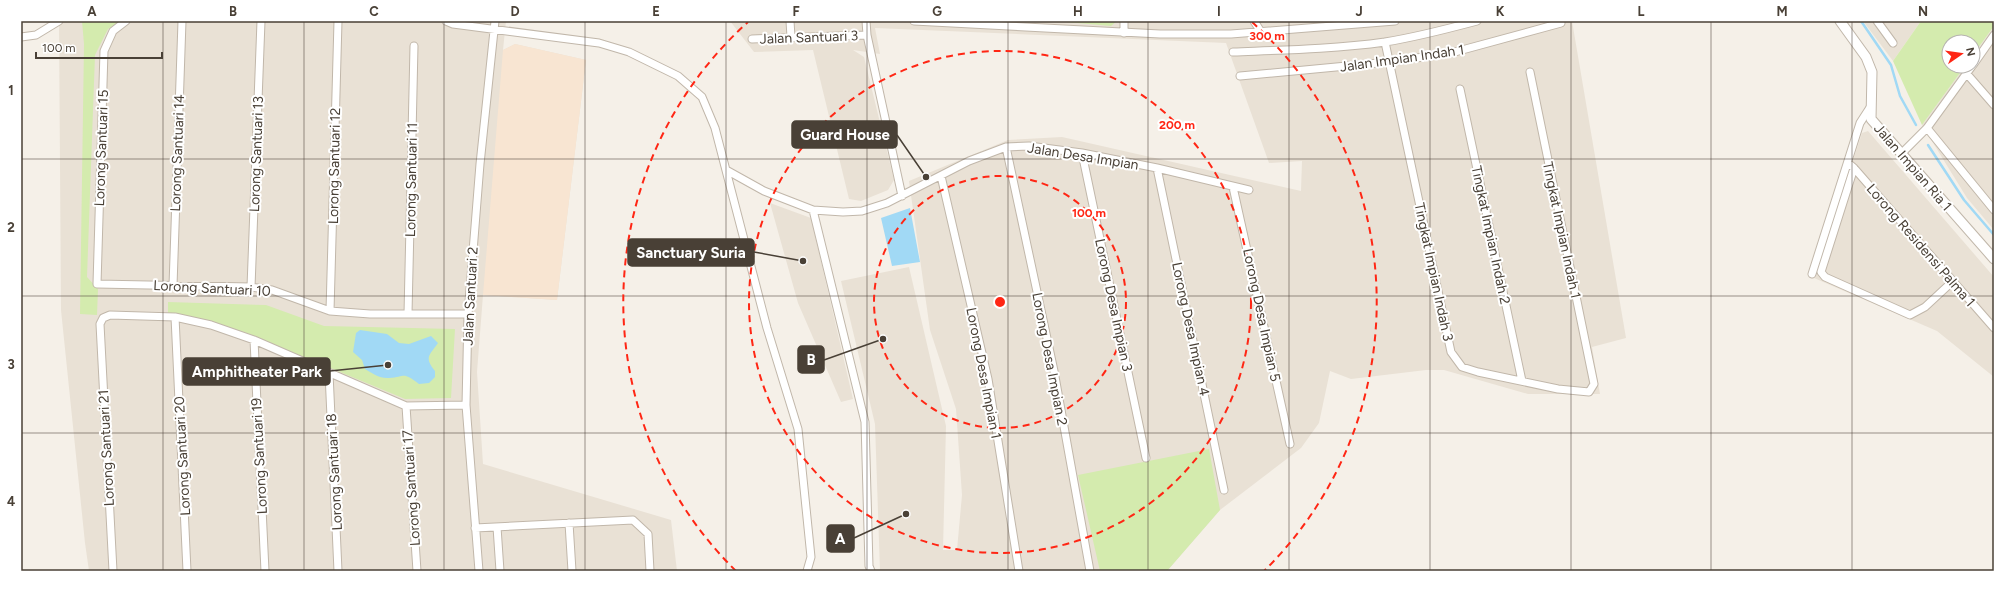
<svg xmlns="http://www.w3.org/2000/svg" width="2015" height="592" font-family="Figtree,sans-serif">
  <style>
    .residential { fill: #e9e1d5 }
    .commercial { fill: #f8e5d2 }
    .green { fill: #d4ebae }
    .water { fill: #a1d9f5 }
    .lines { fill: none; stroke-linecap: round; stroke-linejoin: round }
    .stream { stroke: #a1d9f5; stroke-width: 2.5 }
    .minor-casing { stroke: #c1b7aa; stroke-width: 9 }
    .tertiary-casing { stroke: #c1b7aa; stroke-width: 11 }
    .minor { stroke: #fff; stroke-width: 7 }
    .tertiary { stroke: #fff; stroke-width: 9 }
    .grid { fill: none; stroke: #494036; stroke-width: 1; stroke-opacity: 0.55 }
    .ring { fill: none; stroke: #ff2614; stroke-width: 2; stroke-dasharray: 7 5 }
    .labels { text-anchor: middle; stroke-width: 4; stroke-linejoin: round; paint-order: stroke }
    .street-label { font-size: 14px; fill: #494036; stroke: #fff }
    .centre { fill: #ff2614; stroke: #fff; stroke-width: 2 }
    .ring-label { font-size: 12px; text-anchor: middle; font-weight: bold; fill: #ff2614; stroke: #fff; stroke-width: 4; stroke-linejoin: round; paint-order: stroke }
    .leader { fill: none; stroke: #494036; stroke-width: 1.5 }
    .callout-dot { fill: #494036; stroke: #fff; stroke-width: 1.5 }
    .callout { fill: #494036; stroke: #494036; stroke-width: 1.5 }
    .callout-label { font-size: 15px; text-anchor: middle; font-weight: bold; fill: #fff }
    .neatline { fill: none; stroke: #494036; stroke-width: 1.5 }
    .grid-label { font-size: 13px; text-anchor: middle; font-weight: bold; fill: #494036 }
  </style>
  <rect width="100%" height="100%" fill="#f5f0e8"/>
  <!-- residential -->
  <path class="residential" d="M59 21H506L503 50 515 44 586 60 557 300 483 295 477 372 483 464 671 520 677 571H89L85 543 61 310Z
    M730 21H1572L1626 338 1592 347 1600 394H1528L1444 370H1426L1351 379 1330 371 1319 423 1301 448 1220 510 1167 571H880L875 424 841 281 909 267 946 426 943 550H957L962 495 956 409 930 330 909 181 1008 140 1062 137 1301 191 1302 161 1269 163 1226 43 875 28 880 54 853 50 864 57 894 180 888 190 861 201 849 199 813 50 754 52Z
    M1863 21H1921L1893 61Z
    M1994 26V230L1967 198 1922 125 1965 66H1973V55Z
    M1868 131 1994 277V377L1937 331 1814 278 1862 133Z
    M770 203 811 218 853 399 841 402 798 303Z"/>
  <!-- commercial -->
  <path class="commercial" d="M515 44 586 60 557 300 483 295 503 50Z"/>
  <!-- green -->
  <path class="green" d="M82 21H120L108 29 95 55 87 277 98 289 97 315 80 314 84 44Z
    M1055 21H1117L1111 26Z
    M1921 21H1994V26L1973 55V42H1949V66H1965L1922 125 1893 61Z
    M168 302 266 305 324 326 455 329 451 398 405 399 244 332 168 313Z
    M1209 449 1220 510 1167 571H1100L1078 475Z"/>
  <!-- water -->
  <path class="water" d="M910 208 920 262 892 266 881 218Z
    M360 330 387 334 399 343 409 344 431 336 438 343C429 356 424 357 435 371V377L429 383 419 384C402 371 406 377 389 378 380 379 372 373 365 369L362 360 353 352 356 333Z"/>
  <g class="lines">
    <!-- stream -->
    <path class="stream" d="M1861 21 1891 65 1900 96 1916 125
      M1928 145 1964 200 1994 235"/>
    <defs>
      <path id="minor" d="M126 21 113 31 104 51 97 284 251 287 272 290 330 311 370 314H468
        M446 21 453 24 599 43 629 52 678 76 702 97 715 128 767 328 798 429 811 557 807 571
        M790 21 791 37
        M866 21 867 35 902 196
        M914 21 1160 34H1231L1395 21
        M1254 21 1261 32
        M1877 21 1893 43
        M1124 33V21
        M21 37 36 35 59 21
        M752 39 867 35
        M1385 42 1451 352 1462 367 1478 372 1558 389 1589 392 1594 384 1530 72
        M1233 52C1284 50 1335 49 1385 42 1417 37 1447 29 1477 21
        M1973 65 1994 35
        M1967 74 1994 105
        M1240 76 1389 62 1451 53 1561 23
        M1460 89 1522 381
        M1927 128 1994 210
        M1006 147 1054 371 1090 571
        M1082 153 1146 458
        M1901 154 1927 128 1972 66
        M1848 163 1854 168 1994 328
        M1157 168 1224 490
        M1854 168 1821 272 1825 277 1910 315 1925 307 1953 281
        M728 171 764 191 813 210 843 212 862 211 887 203 969 161 1006 147 1029 146 1082 153 1157 168 1249 190
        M941 176 988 379 1019 571
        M1233 187 1290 444
        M813 210 865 422 869 566 871 571
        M1812 274 1860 123 1871 106
        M173 286 182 21
        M251 287 261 21
        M330 311 338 21
        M408 314 414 46
        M175 317 187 571
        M254 340 265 571
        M329 373 338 571
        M406 406 417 571
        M569 523 572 571
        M497 527 500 571
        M475 528 633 520 648 534 650 571
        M113 571 100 324 103 318 110 315 175 317 211 325 254 340 406 406 466 405
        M479 571 466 405 468 314 480 164 495 21"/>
      <path id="tertiary" d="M1840 21 1866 57 1872 72 1871 119 1994 259"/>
    </defs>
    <!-- minor casing -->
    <use href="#minor" class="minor-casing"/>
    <!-- tertiary casing -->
    <use href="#tertiary" class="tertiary-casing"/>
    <!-- minor -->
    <use href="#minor" class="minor"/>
    <!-- tertiary -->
    <use href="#tertiary" class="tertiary"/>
  </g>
  <!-- grid -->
  <path class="grid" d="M163 21V571M304 21V571M444 21V571M585 21V571M726 21V571M867 21V571M1008 21V571M1148 21V571M1289 21V571M1430 21V571M1571 21V571M1711 21V571M1852 21V571M21 159H1994M21 296H1994M21 433H1994"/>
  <!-- distance rings -->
  <g class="ring">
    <circle cx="1000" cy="302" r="126"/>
    <circle cx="1000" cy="302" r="251"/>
    <path d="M736 571A377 377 0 0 1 748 22M1252 22A377 377 0 0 1 1264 571"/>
  </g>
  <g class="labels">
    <!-- street labels -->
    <g class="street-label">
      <text transform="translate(809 37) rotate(-2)" y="5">Jalan Santuari 3</text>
      <text transform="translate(1402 58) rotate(-8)" y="5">Jalan Impian Indah 1</text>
      <text transform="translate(101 148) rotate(-88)" y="5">Lorong Santuari 15</text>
      <text transform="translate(177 153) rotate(-88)" y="5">Lorong Santuari 14</text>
      <text transform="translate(256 154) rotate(-88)" y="5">Lorong Santuari 13</text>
      <text transform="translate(1083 156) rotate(9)" y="5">Jalan Desa Impian</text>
      <text transform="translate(334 166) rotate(-89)" y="5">Lorong Santuari 12</text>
      <text transform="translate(1913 167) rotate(49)" y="5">Jalan Impian Ria 1</text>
      <text transform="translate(411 180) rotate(-89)" y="5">Lorong Santuari 11</text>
      <text transform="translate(1562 230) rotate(78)" y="5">Tingkat Impian Indah 1</text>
      <text transform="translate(1491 235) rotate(78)" y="5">Tingkat Impian Indah 2</text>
      <text transform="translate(1921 245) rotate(49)" y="5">Lorong Residensi Palma 1</text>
      <text transform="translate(1434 272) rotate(78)" y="5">Tingkat Impian Indah 3</text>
      <text transform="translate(212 288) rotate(3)" y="5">Lorong Santuari 10</text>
      <text transform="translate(470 296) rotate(-87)" y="5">Jalan Santuari 2</text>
      <text transform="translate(1114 305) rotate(78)" y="5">Lorong Desa Impian 3</text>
      <text transform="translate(1262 315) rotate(78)" y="5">Lorong Desa Impian 5</text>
      <text transform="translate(1191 329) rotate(78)" y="5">Lorong Desa Impian 4</text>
      <text transform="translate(1050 359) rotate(79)" y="5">Lorong Desa Impian 2</text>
      <text transform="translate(984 373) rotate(79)" y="5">Lorong Desa Impian 1</text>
      <text transform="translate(106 448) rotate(-93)" y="5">Lorong Santuari 21</text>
      <text transform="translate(182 456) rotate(-93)" y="5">Lorong Santuari 20</text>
      <text transform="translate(259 456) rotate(-93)" y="5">Lorong Santuari 19</text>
      <text transform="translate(334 472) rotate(-93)" y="5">Lorong Santuari 18</text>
      <text transform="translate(411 488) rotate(-94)" y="5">Lorong Santuari 17</text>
    </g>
  </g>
  <circle cx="1000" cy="302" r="6" class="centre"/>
  <g class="ring-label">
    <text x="1267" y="40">300 m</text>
    <text x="1177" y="129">200 m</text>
    <text x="1089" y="217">100 m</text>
  </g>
  <!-- callouts -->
  <path class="leader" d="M926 177L897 135M803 261L754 252M883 339L824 360M388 365L330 371M906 514L854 538"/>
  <g class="callout-dot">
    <circle cx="926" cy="177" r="4"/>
    <circle cx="803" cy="261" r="4"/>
    <circle cx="883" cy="339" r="4"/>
    <circle cx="388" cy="365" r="4"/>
    <circle cx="906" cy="514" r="4"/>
  </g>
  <g class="callout">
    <rect x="792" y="121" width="105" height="27" rx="4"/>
    <rect x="628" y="239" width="126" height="27" rx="4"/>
    <rect x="798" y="346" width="26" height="27" rx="4"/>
    <rect x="183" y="358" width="147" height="27" rx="4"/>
    <rect x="827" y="525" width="27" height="27" rx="4"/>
  </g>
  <g class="callout-label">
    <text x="845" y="140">Guard House</text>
    <text x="691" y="258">Sanctuary Suria</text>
    <text x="811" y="365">B</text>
    <text x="257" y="377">Amphitheater Park</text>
    <text x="840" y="544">A</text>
  </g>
  <!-- border -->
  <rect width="2015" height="592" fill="none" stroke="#ffffff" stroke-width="44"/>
  <!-- north arrow -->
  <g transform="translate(1961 54) rotate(77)"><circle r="19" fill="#ffffff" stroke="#b6b3af"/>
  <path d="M0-3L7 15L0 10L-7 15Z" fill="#ff2614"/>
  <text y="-6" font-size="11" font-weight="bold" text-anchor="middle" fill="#494036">N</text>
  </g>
  <!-- scale -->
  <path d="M36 52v6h126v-6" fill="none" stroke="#494036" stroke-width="2"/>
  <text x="42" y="52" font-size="12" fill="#494036" stroke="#ffffff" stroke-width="3" paint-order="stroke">100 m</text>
  <rect x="22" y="22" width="1971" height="548" class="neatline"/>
  <g class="grid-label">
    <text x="92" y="16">A</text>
    <text x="233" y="16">B</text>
    <text x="374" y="16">C</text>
    <text x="515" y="16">D</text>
    <text x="656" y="16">E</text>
    <text x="796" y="16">F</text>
    <text x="937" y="16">G</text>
    <text x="1078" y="16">H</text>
    <text x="1219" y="16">I</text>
    <text x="1359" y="16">J</text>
    <text x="1500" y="16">K</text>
    <text x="1641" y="16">L</text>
    <text x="1782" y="16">M</text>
    <text x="1923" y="16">N</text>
    <text x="11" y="95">1</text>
    <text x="11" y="232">2</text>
    <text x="11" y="369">3</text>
    <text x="11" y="506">4</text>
  </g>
</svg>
